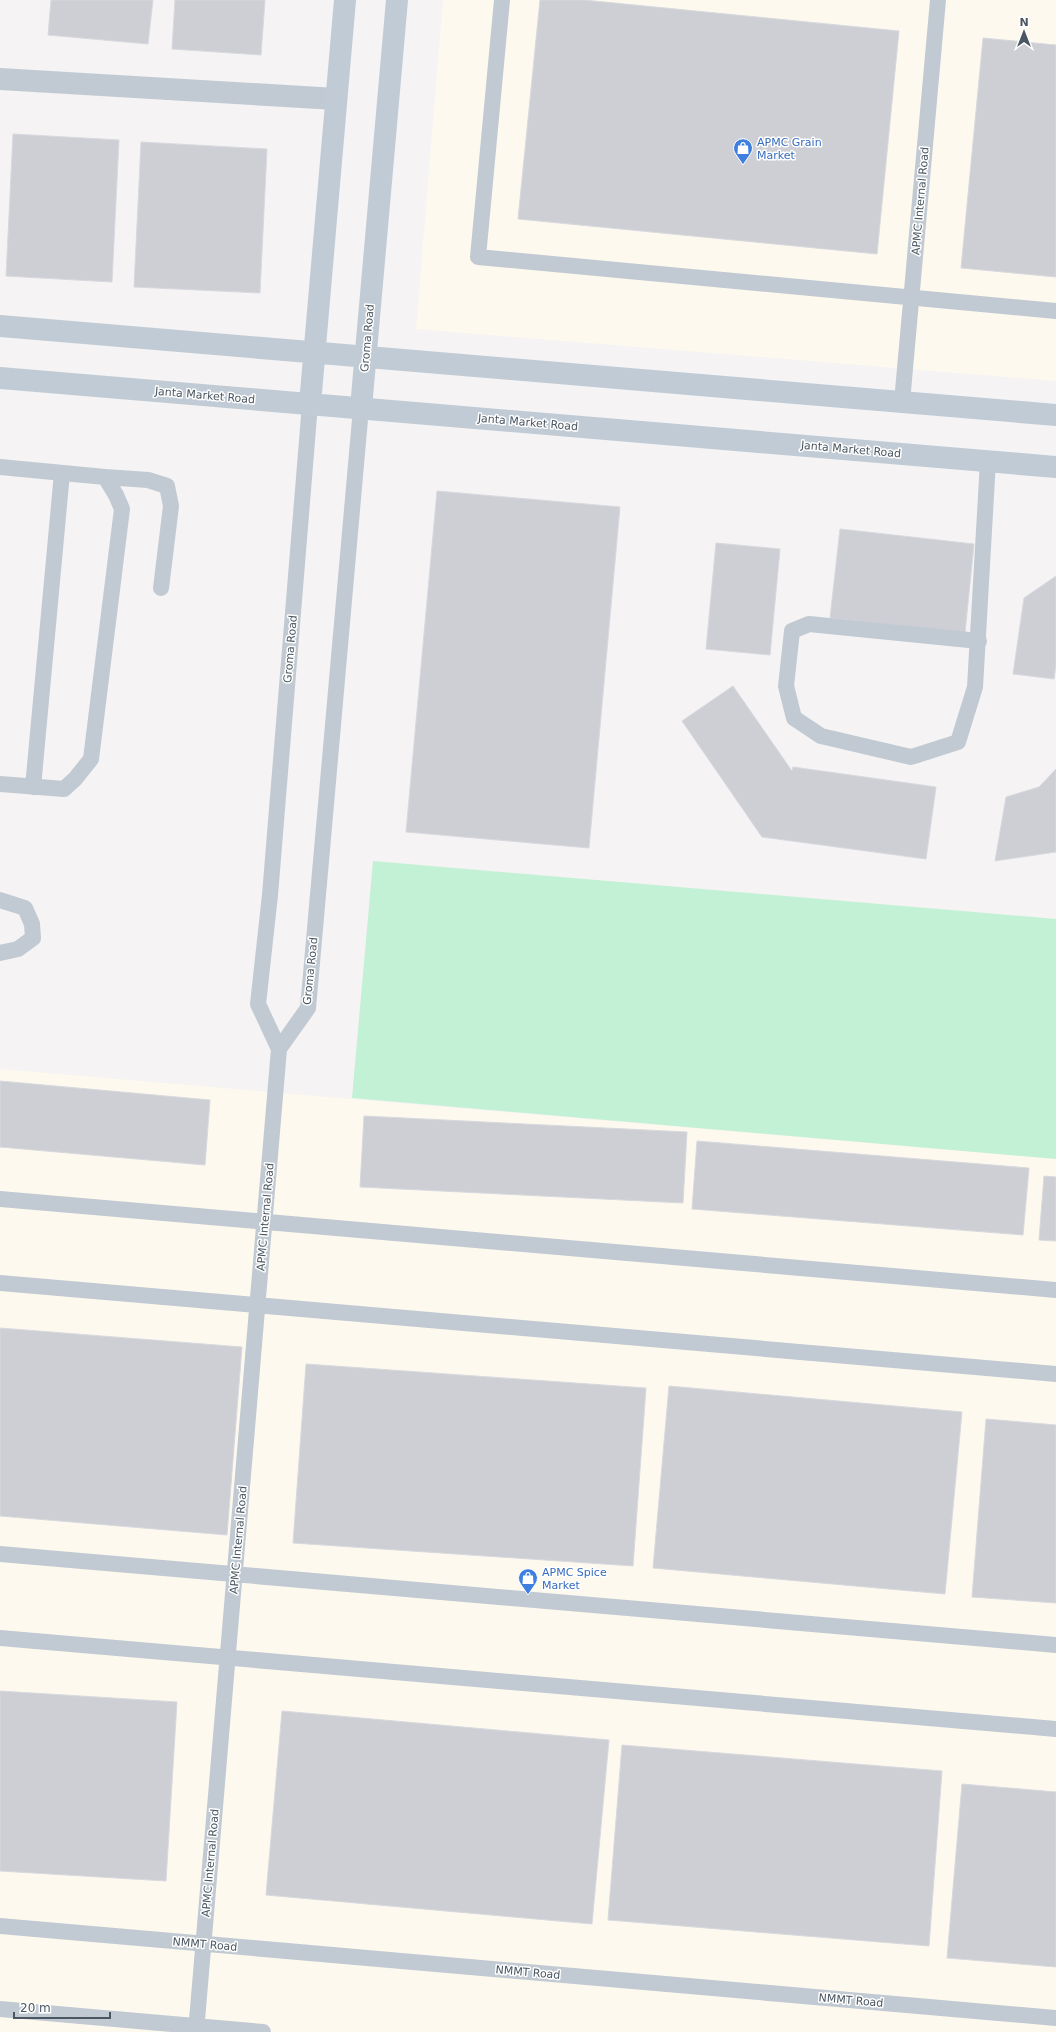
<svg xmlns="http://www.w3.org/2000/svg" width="1056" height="2032" font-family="'DejaVu Sans',sans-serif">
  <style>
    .commercial { fill: #fdf9ef }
    .green { fill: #c3f1d5 }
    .building { fill: #cdcfd5; stroke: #d7d9de }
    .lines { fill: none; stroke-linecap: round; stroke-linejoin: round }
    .lane { stroke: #c1cad2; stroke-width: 16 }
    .street { stroke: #c1cad2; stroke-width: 22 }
    .secondary { stroke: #c1cbd6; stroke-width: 22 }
    .labels { text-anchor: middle; stroke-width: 3; stroke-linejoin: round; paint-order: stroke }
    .shop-label { font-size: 11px; fill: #366cbe; stroke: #fff; text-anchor: start }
    .street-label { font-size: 11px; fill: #4a5661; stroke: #fff }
  </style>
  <rect width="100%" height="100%" fill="#f5f3f3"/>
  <!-- commercial -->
  <path class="commercial" d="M443 0H1056V381L416 329Z
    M0 1069 1056 1159V2032H0Z"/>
  <!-- green -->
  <path class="green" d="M373 861 1056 919V1159L352 1098Z"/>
  <!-- building -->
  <path class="building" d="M51 0H153L148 44 48 35Z
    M175 0H265L261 55 172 49Z
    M540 0H584L899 31 877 254 518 219Z
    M983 38 1056 45V277L961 268Z
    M13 134 119 140 112 282 6 276Z
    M141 142 267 149 260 293 134 287Z
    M437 491 620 507 589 848 406 832Z
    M840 529 974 544 965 633 830 618Z
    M716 543 780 549 770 655 706 649Z
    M1056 576V664L1054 679 1013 674 1024 598Z
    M733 686 792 771 793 767 936 787 926 859 762 837 682 721Z
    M1056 769V852L995 861 1006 797 1039 787Z
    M0 1081 210 1100 205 1165 0 1147Z
    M364 1116 687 1132 683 1203 360 1187Z
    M697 1141 1029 1168 1023 1235 692 1209Z
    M1044 1176 1056 1177V1241L1039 1240Z
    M0 1328 242 1347 227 1535 0 1516Z
    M306 1364 646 1388 633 1566 293 1543Z
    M669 1386 962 1412 945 1594 653 1568Z
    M986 1419 1056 1425V1603L972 1597Z
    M0 1691 177 1702 166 1881 0 1871Z
    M282 1711 609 1740 592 1924 266 1895Z
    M622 1745 942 1771 929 1946 608 1920Z
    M962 1784 1056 1792V1967L947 1958Z"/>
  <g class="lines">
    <!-- lane -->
    <path class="lane" d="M502 0 478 257 1056 311
      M902 402 938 0
      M0 467 105 477 116 495 122 509 91 759 75 779 64 789 0 784
      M105 477 148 480 167 486 171 506 161 588
      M979 641 809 624 792 631 786 686 794 718 821 736 911 757 958 742 975 687 988 461
      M33 787 62 473
      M0 900 25 908 32 924 33 938 18 949 0 953
      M279 1049 308 1008 361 408
      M279 1049 258 1004 270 895 310 404
      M0 1199 1056 1290
      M0 1283 1056 1374
      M0 1554 1056 1645
      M0 1638 1056 1729
      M0 1926 1056 2018
      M0 2009 263 2032
      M196 2032 279 1049"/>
    <!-- street -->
    <path class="street" d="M0 79 336 99"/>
    <!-- secondary -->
    <path class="secondary" d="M0 326 1056 415
      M0 378 1056 467
      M310 404 345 0
      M361 408 397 0"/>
  </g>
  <!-- icons -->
  <defs>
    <symbol id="shop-pin" viewBox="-11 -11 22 30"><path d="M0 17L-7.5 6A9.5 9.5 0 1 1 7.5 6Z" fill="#3f7fe0" stroke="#fff"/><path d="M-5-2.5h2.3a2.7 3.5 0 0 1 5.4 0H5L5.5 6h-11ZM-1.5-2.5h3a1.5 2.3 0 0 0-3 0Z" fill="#fff"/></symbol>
  </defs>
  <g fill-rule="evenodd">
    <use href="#shop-pin" x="732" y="137" width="22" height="30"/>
    <use href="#shop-pin" x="517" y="1567" width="22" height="30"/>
  </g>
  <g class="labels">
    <!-- shop labels -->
    <g class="shop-label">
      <text x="757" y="146">APMC Grain<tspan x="757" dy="13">Market</tspan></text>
      <text x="542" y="1576">APMC Spice<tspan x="542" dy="13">Market</tspan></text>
    </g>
    <!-- street labels -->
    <g class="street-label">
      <text transform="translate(920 201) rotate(-85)" y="4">APMC Internal Road</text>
      <text transform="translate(367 338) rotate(-85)" y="4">Groma Road</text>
      <text transform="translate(205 395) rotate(5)" y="4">Janta Market Road</text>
      <text transform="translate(528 422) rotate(5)" y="4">Janta Market Road</text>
      <text transform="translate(851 449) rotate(5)" y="4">Janta Market Road</text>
      <text transform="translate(290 649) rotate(-85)" y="4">Groma Road</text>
      <text transform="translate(310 971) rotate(-84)" y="4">Groma Road</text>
      <text transform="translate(265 1217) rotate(-85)" y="4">APMC Internal Road</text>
      <text transform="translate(238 1540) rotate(-85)" y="4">APMC Internal Road</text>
      <text transform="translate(210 1863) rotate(-85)" y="4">APMC Internal Road</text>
      <text transform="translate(205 1944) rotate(5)" y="4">NMMT Road</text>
      <text transform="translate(528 1972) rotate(5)" y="4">NMMT Road</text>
      <text transform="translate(851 2000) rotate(5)" y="4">NMMT Road</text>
    </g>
  </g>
  <!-- north arrow -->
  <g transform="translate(1024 32)" stroke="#ffffff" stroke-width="3" paint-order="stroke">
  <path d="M0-3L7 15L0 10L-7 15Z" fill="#4a5661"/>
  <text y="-6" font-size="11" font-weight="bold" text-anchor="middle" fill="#4a5661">N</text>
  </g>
  <!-- scale -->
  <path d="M14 2012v6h96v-6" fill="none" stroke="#4a5661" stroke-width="2"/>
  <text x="20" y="2012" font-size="12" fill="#4a5661" stroke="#ffffff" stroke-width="3" paint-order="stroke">20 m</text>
</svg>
